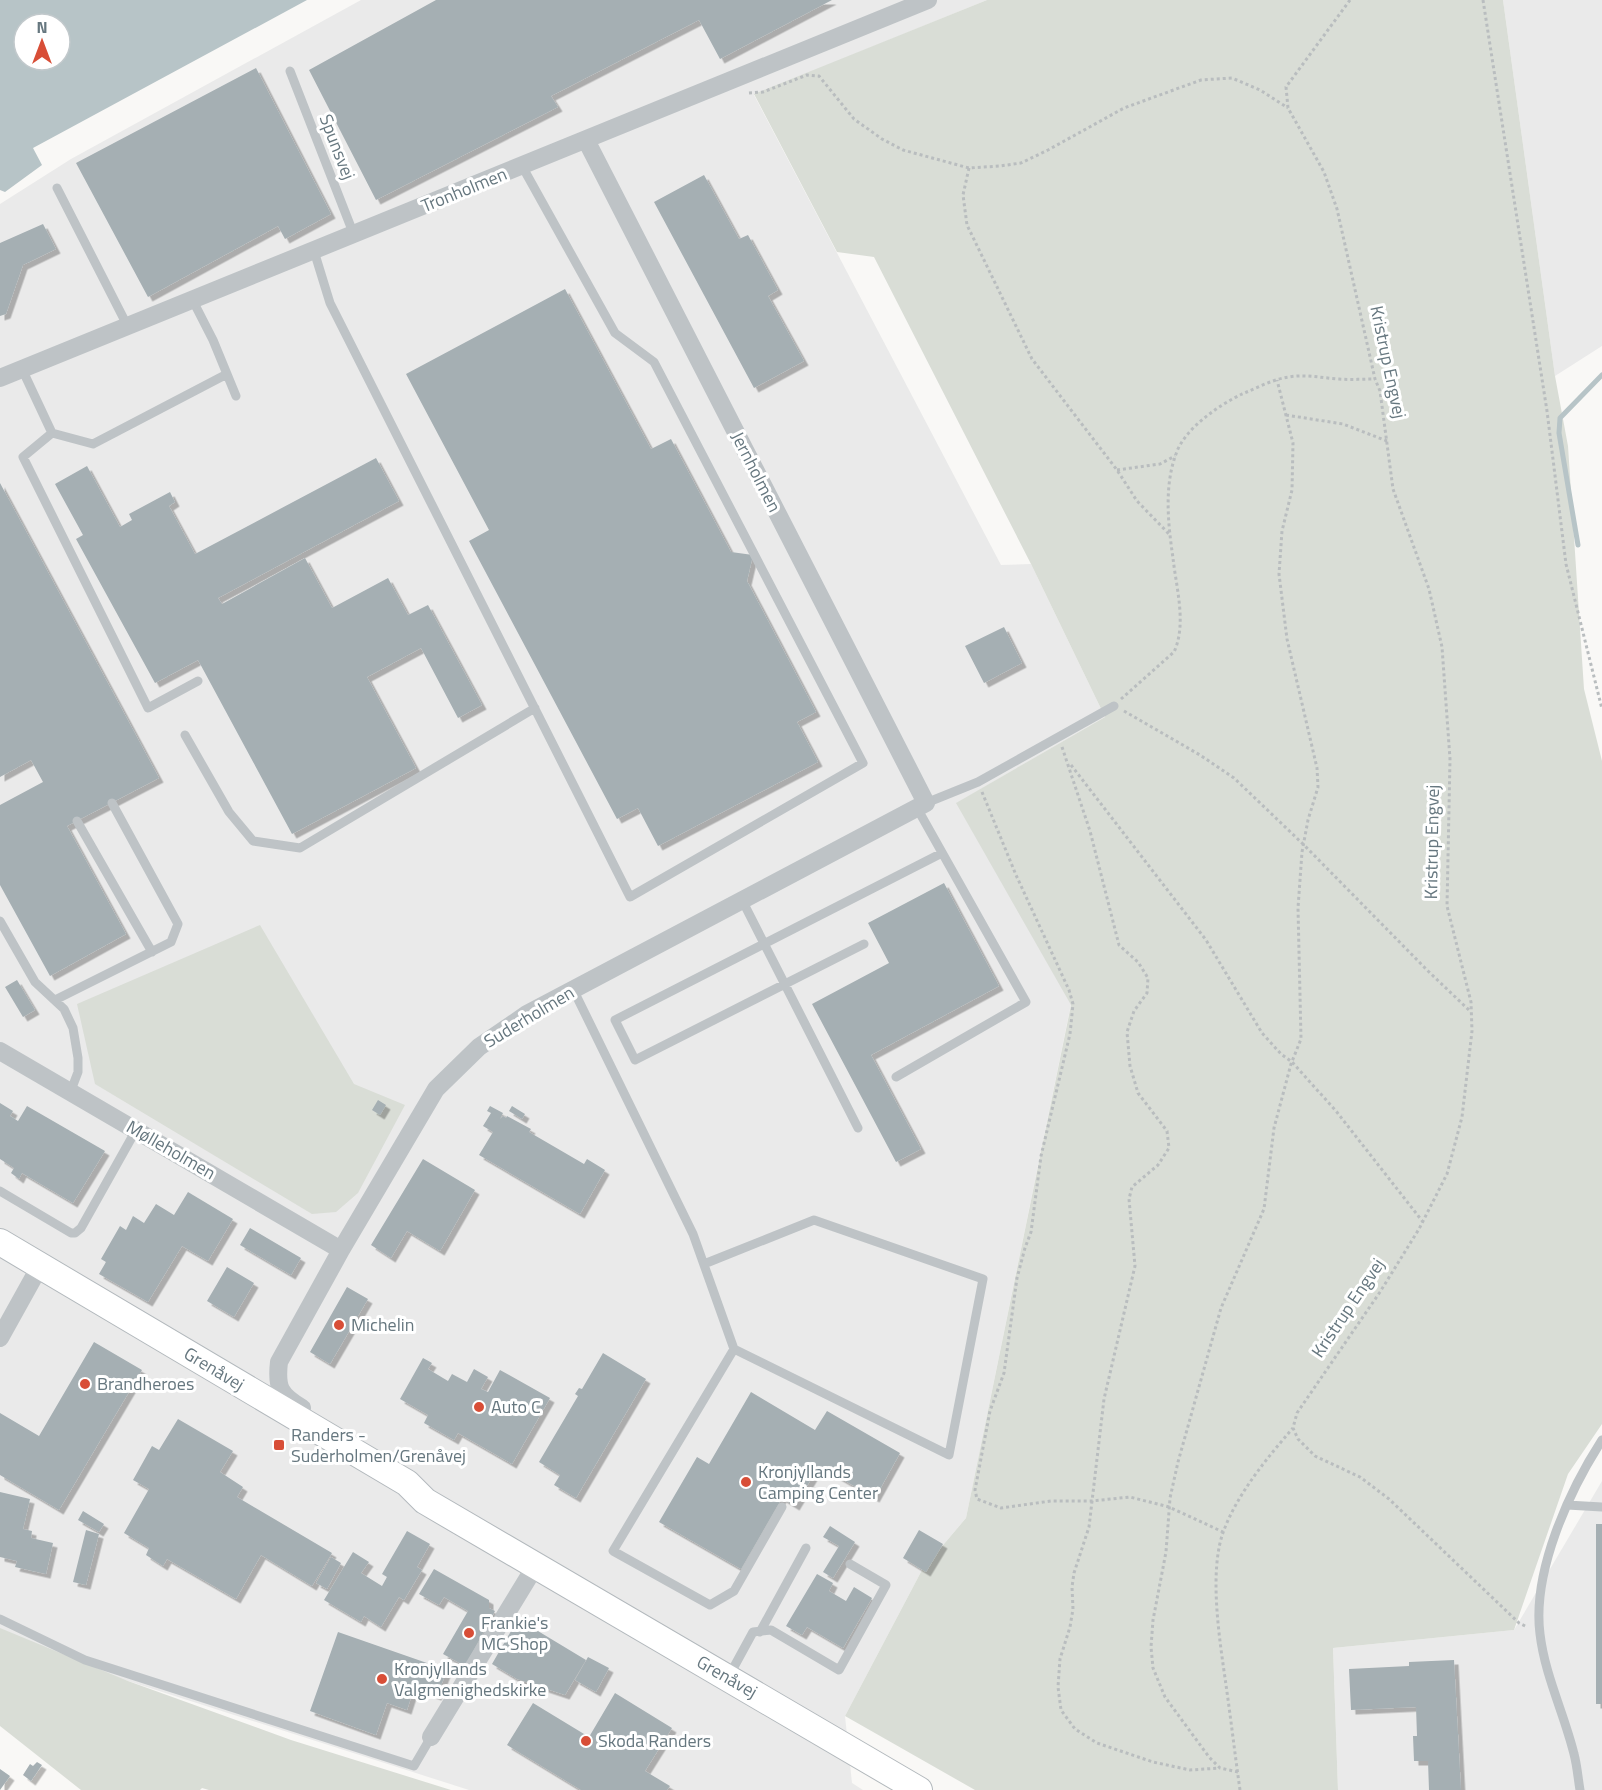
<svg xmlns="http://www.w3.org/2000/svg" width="1602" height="1790" font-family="'Titillium Web',sans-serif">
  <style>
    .built { fill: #eaeaea }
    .green { fill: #d9ddd6 }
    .water { fill: #b7c4c7; fill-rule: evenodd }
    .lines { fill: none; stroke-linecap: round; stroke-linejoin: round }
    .stream { stroke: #b7c4c7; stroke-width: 5 }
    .building { fill: #a5afb3; filter: url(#shadow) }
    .secondary-casing { stroke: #b3b9bd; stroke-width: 28 }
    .path { stroke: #b9bdbf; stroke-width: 3; stroke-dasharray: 3 3; stroke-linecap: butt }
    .lane { stroke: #bec3c6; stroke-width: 9 }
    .street { stroke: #bec3c6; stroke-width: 18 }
    .secondary { stroke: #fff; stroke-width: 26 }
    .poi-dot { fill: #d84e37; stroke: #fff; stroke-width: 2 }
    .labels { text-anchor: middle; stroke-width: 6; stroke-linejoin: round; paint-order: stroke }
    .street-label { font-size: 18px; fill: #66777f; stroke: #fff }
    .poi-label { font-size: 18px; fill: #66777f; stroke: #fff; text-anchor: start }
  </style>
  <defs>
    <filter id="shadow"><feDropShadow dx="4.5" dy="4.5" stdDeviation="0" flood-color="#0004"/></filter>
  </defs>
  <rect width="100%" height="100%" fill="#f9f8f6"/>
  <!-- built -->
  <path class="built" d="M361 0H987L754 95 1001 565 1031 564 1105 717 957 803 1071 1004 966 1518 922 1570 845 1716 852 1783 863 1790H469L0 1640V204L71 159Z
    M1503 0H1602V346L1555 376Z
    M1602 1481V1790H1338L1333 1648 1514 1630Z"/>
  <!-- green -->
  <path class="green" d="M987 0H1503L1555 376 1568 446 1584 689 1602 761V1424L1568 1474 1514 1630 1333 1648 1338 1790H975L845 1716 922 1570 966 1518 1071 1005 956 803 1105 717 1031 564 874 257 837 252 754 94Z
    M260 925 354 1084 405 1105 358 1193 336 1212 312 1214 95 1084 77 1004Z
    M0 1628 128 1681 291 1740 451 1790H209L202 1788 200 1790H81L0 1726Z"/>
  <!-- water -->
  <path class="water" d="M0 0H307L33 148 42 165 5 192 0 190ZM24 24H60V60H24Z"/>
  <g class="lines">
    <!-- stream -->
    <path class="stream" d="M1578 545 1559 433 1560 418 1602 375"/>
  </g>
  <!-- building -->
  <path class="building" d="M436 0H832L720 59 699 20 551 96 558 107 376 200 309 70Z
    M256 68 331 214 285 239 278 226 148 297 76 163Z
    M704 175 739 239 748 235 778 290 768 296 804 361 754 388 654 202Z
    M43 224 56 249 23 265 6 314 0 316V243Z
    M565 289 651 449 671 439 731 552 753 555 747 581 816 712 797 722 818 762 658 846 638 808 617 819 469 541 489 530 406 374Z
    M376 458 399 501 218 598 222 604 305 558 332 608 388 578 408 615 428 605 482 705 458 718 421 648 367 677 416 768 292 834 198 660 155 683 76 539 83 535 55 484 87 466 120 527 132 520 129 514 170 492 175 502 169 506 195 554Z
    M0 483 159 778 67 826 126 934 50 976 0 885V805L43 782 31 760 0 777Z
    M1004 627 1022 663 984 683 965 646Z
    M944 883 999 986 871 1055 921 1149 896 1162 812 1004 889 963 868 923Z
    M17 980 35 1010 23 1017 5 987Z
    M378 1100 386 1105 380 1115 372 1110Z
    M0 1103 13 1111 10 1116 18 1121 27 1106 105 1151 73 1203 22 1173 19 1179 11 1173 14 1168 0 1159Z
    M490 1106 503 1113 500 1119 503 1116 506 1118 507 1116 531 1129 529 1132 584 1164 587 1159 605 1170 580 1214 479 1155 493 1132 483 1126 491 1113 487 1111Z
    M512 1106 525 1114 522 1119 509 1111Z
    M423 1159 475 1190 440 1251 407 1231 391 1258 371 1245Z
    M188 1192 233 1219 208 1261 182 1246 148 1302 99 1274 106 1262 101 1259 120 1226 126 1230 133 1216 144 1223 156 1204 174 1215Z
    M250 1228 301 1258 291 1275 240 1245Z
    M227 1267 254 1283 234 1317 207 1301Z
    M347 1287 368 1299 330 1364 310 1352Z
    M94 1342 142 1370 59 1510 0 1475V1413L39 1436Z
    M603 1353 646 1379 576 1498 554 1485 560 1475 539 1462 578 1396 575 1394 579 1388 582 1389Z
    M423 1358 432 1363 428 1369 448 1381 452 1374 467 1382 474 1369 488 1377 481 1389 488 1392 500 1370 550 1398 512 1464 458 1433 454 1440 424 1423 428 1415 400 1399Z
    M751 1392 815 1430 827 1411 900 1453 875 1498 819 1466 795 1506 782 1498 741 1569 659 1522 697 1457 709 1464Z
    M178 1419 233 1451 220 1472 243 1487 237 1497 332 1553 312 1586 261 1555 236 1599 167 1559 163 1566 146 1555 149 1548 124 1533 149 1489 133 1480 152 1446 159 1450Z
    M0 1492 30 1499 23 1529 32 1531 31 1538 53 1543 46 1574 15 1567 17 1561 0 1557Z
    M83 1511 104 1524 99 1532 78 1520Z
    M1596 1524H1602V1704H1596Z
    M830 1526 855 1542 833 1578 823 1572 839 1546 823 1537Z
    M86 1530 99 1534 86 1585 73 1582Z
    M919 1530 943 1544 926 1572 903 1558Z
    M407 1531 430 1544 417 1567 422 1570 404 1600 399 1597 381 1627 364 1616 361 1622 324 1600 353 1552 369 1562 361 1573 382 1586 387 1577 382 1574Z
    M331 1557 341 1563 327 1589 316 1583Z
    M434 1569 489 1600V1608L495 1611 465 1666 443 1654 468 1611 444 1597 439 1605 419 1594Z
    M817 1574 833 1583 829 1591 846 1601 854 1587 872 1598 843 1648 807 1627 802 1635 786 1626Z
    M518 1619 586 1660 565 1695 517 1679 492 1664Z
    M338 1632 447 1670 437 1696 414 1688 407 1710 387 1703 376 1735 310 1711Z
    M588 1657 609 1668 596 1692 575 1680Z
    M1454 1660 1461 1790H1429L1428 1761H1414L1413 1736H1417L1416 1707 1351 1710 1349 1669 1409 1666V1662Z
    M615 1693 672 1728 645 1771 670 1786 667 1790H581L507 1745 533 1703 589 1737Z
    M37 1762 42 1765 31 1781 23 1775 30 1764 33 1766Z
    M0 1769 10 1776 0 1790Z"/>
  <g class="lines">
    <defs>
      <path id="secondary" d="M0 1242 407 1483 425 1501 919 1790"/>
    </defs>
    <!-- secondary casing -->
    <use href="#secondary" class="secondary-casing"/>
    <!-- path -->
    <path class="path" d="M1350 0 1286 87 1288 108 1324 172 1337 209 1375 379 1380 391 1393 489 1429 589 1442 647 1450 759 1447 906 1471 1002 1472 1031 1462 1117 1447 1174 1419 1229 1380 1292 1297 1413 1293 1428 1298 1439 1315 1456 1360 1477 1389 1499 1519 1623 1527 1627
      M1483 0 1547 411 1566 564 1602 709
      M749 93 763 92 807 75 819 76 854 119 882 139 903 150 969 168 1000 166 1021 163 1048 150 1124 108 1201 80 1232 78 1260 90 1288 108
      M969 168 963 195 967 225 1032 359 1117 470 1137 501 1169 534
      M1286 415 1343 424 1387 441
      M1117 470 1160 464 1175 456
      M1121 699 1174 652C1187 624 1176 587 1173 558 1168 524 1164 486 1176 454 1184 429 1219 405 1242 394 1257 388 1273 379 1289 377 1306 374 1322 378 1339 379 1351 380 1363 379 1375 379
      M1124 711 1200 755 1234 778 1304 845 1428 971 1471 1012
      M1062 747 1090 831 1119 945 1138 962 1148 978 1147 993 1134 1011 1127 1032 1130 1066 1138 1093 1167 1131 1169 1148 1158 1165 1132 1187 1129 1199 1135 1266 1104 1399 1089 1527 1074 1573 1072 1587 1073 1609 1070 1627 1060 1659 1058 1687 1061 1710 1075 1729 1097 1743 1153 1762 1190 1770 1220 1768
      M1071 765 1206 940 1262 1033 1281 1054 1292 1062 1336 1111 1423 1222
      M982 792 1016 875 1069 990 1073 1004 1070 1034 1041 1156 1031 1232 1025 1248 1017 1278 1004 1373 990 1411 975 1490 977 1499 1001 1508 1051 1501H1092L1130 1497 1169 1507 1223 1532
      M1238 1772 1220 1768 1209 1757 1165 1697 1153 1668 1151 1647 1153 1620 1166 1552 1170 1498 1178 1462 1221 1308 1264 1209 1274 1128 1291 1064 1301 1039 1298 908 1302 852 1308 820 1318 787 1317 768 1287 639 1279 574 1282 531 1292 490 1293 443 1277 380
      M1240 1790C1235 1755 1231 1720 1226 1685 1220 1642 1208 1571 1224 1530 1238 1493 1267 1458 1293 1428"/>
    <!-- lane -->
    <path class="lane" d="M290 71 354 235
      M57 188 127 325
      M314 251 330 303 630 897 863 763 654 362 615 333 522 166
      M192 299 213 340 236 396
      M22 369 52 433 93 444 227 374
      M52 433 23 457 148 708 198 681
      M185 735 229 812 253 841 300 848 535 708
      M926 803 978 782 1114 706
      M77 821 152 952
      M742 900 858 1128
      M0 921 35 982 64 1009 73 1028 78 1058V1072L70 1093
      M864 944 635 1060 615 1020 942 853
      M573 989 693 1234 734 1349 949 1455 983 1279 814 1220 704 1264
      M55 1000 171 942 178 924 112 803
      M896 1077 1026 1002 917 808
      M0 1191 71 1233H75L81 1228 136 1130
      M734 1349 613 1551 710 1605 734 1591 782 1507
      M1567 1505 1602 1507
      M0 1619 85 1660 414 1766 431 1737
      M760 1632 806 1548
      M729 1676 753 1632 771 1630 839 1670 886 1585 850 1564
      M1580 1790C1578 1778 1577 1765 1574 1754 1564 1713 1545 1676 1540 1634 1532 1572 1569 1491 1602 1440"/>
    <!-- street -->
    <path class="street" d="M0 378 928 0
      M0 1051 341 1250
      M0 1338 40 1266
      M302 1408C280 1395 276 1388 279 1362L341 1250 436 1089 479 1047 527 1014 926 803 586 140
      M431 1737 536 1565"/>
    <!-- secondary -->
    <use href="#secondary" class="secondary"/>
  </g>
  <!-- markers -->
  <g class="poi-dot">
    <circle cx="339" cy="1325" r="6"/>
    <circle cx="85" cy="1384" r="6"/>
    <circle cx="479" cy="1407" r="6"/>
    <rect x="273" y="1439" width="12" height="12" rx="3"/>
    <circle cx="746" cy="1482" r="6"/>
    <circle cx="469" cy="1633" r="6"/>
    <circle cx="382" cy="1679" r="6"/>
    <circle cx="586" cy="1741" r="6"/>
  </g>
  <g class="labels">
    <!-- street labels -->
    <g class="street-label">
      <text transform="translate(337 147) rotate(69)" y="6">Spunsvej</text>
      <text transform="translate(464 190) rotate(-22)" y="6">Tronholmen</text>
      <text transform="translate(1388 362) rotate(78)" y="6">Kristrup Engvej</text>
      <text transform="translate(756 472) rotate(63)" y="6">Jernholmen</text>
      <text transform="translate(1432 842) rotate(-89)" y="6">Kristrup Engvej</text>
      <text transform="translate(529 1017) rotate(-31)" y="6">Suderholmen</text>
      <text transform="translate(171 1150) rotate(30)" y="6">Mølleholmen</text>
      <text transform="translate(1348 1308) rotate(-56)" y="6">Kristrup Engvej</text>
      <text transform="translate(214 1369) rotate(31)" y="6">Grenåvej</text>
      <text transform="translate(727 1677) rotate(30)" y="6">Grenåvej</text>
    </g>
    <!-- poi labels -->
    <g class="poi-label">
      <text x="351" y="1331">Michelin</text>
      <text x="97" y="1390">Brandheroes</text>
      <text x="491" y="1413">Auto C</text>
      <text x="291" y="1441">Randers -<tspan x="291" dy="21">Suderholmen/Grenåvej</tspan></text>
      <text x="758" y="1478">Kronjyllands<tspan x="758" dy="21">Camping Center</tspan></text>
      <text x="481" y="1629">Frankie's<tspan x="481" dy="21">MC Shop</tspan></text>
      <text x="394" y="1675">Kronjyllands<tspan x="394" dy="21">Valgmenighedskirke</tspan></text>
      <text x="598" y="1747">Skoda Randers</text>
    </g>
  </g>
  <!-- north arrow -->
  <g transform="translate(42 42)"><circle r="28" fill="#ffffff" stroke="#c2c9cc" stroke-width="1.5"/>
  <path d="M0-4.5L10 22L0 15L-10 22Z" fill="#d84e37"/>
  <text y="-9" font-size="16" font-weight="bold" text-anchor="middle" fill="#66777f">N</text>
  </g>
</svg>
